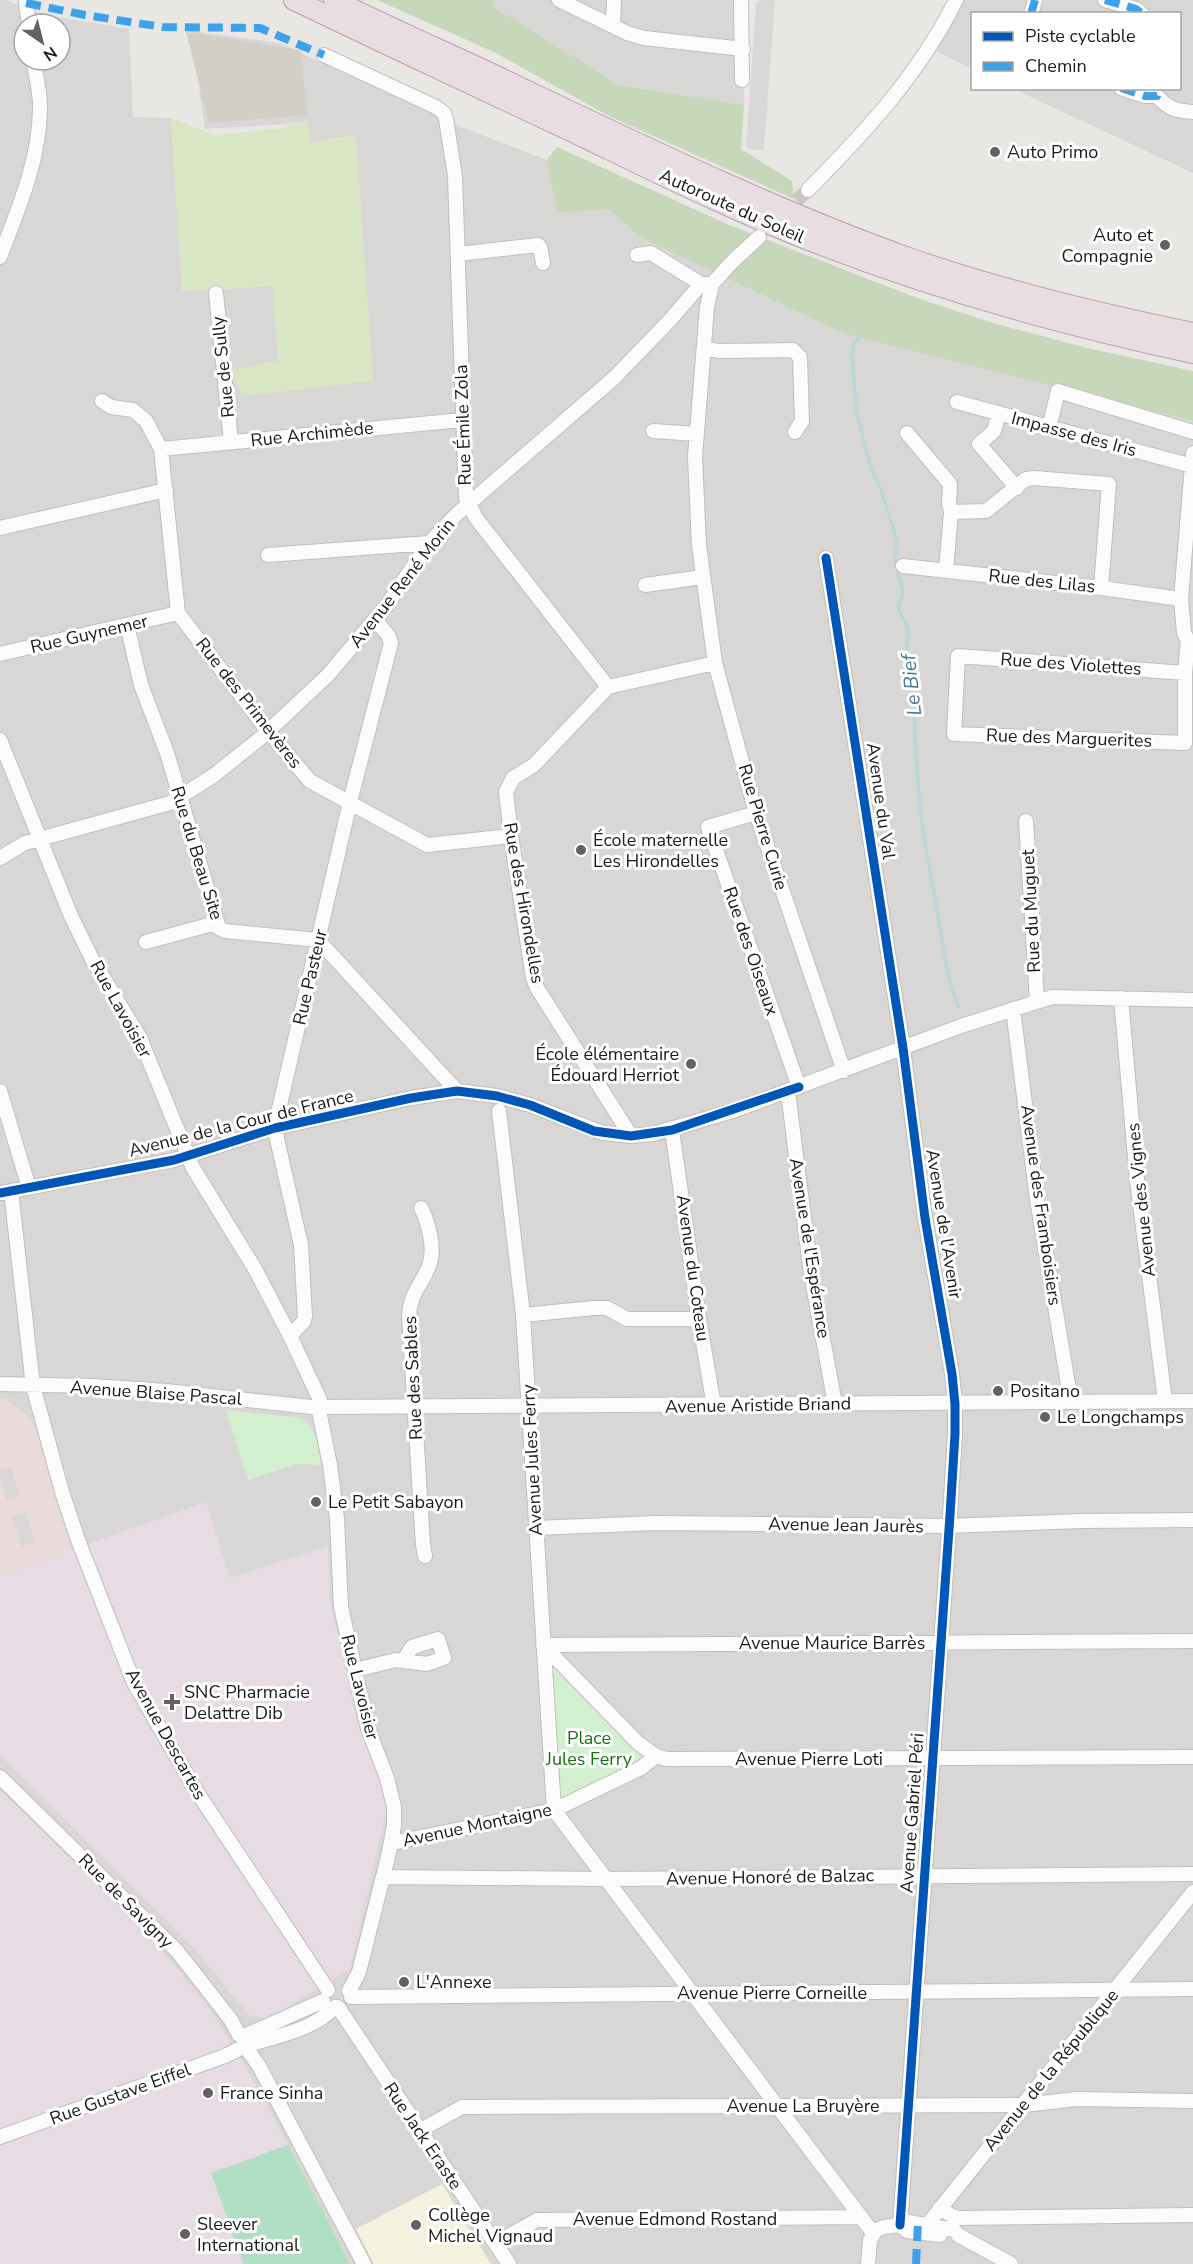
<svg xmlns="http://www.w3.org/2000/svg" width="1193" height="2264" font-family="'Nunito Sans',sans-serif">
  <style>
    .residential { fill: #d8d7d5; fill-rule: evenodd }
    .commercial { fill: #ebdada }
    .industrial { fill: #e7dce4 }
    .education { fill: #f4f1de }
    .construction { fill: #d2d0c6 }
    .grass { fill: #dae6c3 }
    .forest { fill: #c7d7ba }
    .park { fill: #d2efcf }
    .pitch { fill: #b0dfc5 }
    .parking { fill: #d9d8d7 }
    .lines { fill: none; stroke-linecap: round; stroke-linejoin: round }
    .stream { stroke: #b8d8dc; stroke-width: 3 }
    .minor-tunnel { stroke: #cac8c6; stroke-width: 14; stroke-dasharray: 14 7; stroke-linecap: butt }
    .minor-casing { stroke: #c0bfbe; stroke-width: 16 }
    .highway-casing { stroke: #bc9daa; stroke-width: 22 }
    .minor { stroke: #fcfbfb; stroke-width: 14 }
    .highway { stroke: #e8dee1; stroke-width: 20 }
    .quiet { stroke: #3da2ea; stroke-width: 8; stroke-dasharray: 15 8; stroke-linecap: butt }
    .cycleway-casing { stroke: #fff; stroke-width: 13 }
    .cycleway { stroke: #0057b8; stroke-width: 9 }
    .poi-dot { fill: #636261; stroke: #fff; stroke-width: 2 }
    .labels { text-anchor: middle; stroke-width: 6; stroke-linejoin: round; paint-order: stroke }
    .poi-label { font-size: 18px; fill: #1b1b1b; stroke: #fff; text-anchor: start }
    .street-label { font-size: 18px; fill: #1b1b1b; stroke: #fff }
    .park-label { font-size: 18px; fill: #147210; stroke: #fff }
    .water-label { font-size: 20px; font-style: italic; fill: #477896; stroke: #fff }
  </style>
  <rect width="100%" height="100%" fill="#e9e7e4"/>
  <!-- residential -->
  <path class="residential" d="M0 0H7L39 14 129 29 133 117 171 118 182 291 273 286 278 361 373 381 355 135 310 143 307 120 288 124 205 129 191 31 279 43 461 127 547 160 557 213 609 209 639 237 845 334 1193 421V2264H0ZM24 24H60V60H24Z
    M493 0H746L744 105 619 85 494 8Z
    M951 0H1193V173L1014 89 1180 88V14H972V69L935 51Z"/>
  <!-- commercial -->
  <path class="commercial" d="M0 1399H6L33 1420 72 1550 0 1575Z"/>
  <!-- industrial -->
  <path class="industrial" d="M206 1502 230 1578 328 1546 330 1601 357 1720 383 1790 386 1813 350 1969 268 2019 249 2015 195 1949 0 1755V1575Z
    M0 1790 155 1942 210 2009 251 2076 288 2145 211 2173 243 2264H0Z"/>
  <!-- education -->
  <path class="education" d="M442 2184 491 2264H374L356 2229Z"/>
  <!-- construction -->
  <path class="construction" d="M186 32 301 50 307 115 209 123Z"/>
  <!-- grass -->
  <path class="grass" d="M171 118 215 135 285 128 288 124 308 120 310 143 356 135 373 381 242 396 230 370 278 361 273 286 182 291Z"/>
  <!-- forest -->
  <path class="forest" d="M377 0H493L495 8 619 85 744 105 741 149 792 181 794 199 609 116 496 53Z
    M557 147 727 224 917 298 993 323 1087 348 1193 371V421L845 334 639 237 609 209 557 213 547 160Z"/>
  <!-- park -->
  <path class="park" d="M226 1410 300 1418C317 1426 318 1448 321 1465L297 1464 248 1480Z
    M556 1666 642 1755V1759L639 1763 563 1799 559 1797 551 1669Z"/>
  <!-- pitch -->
  <path class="pitch" d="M288 2145 350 2264H244L211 2173Z"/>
  <!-- parking -->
  <path class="parking" d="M760 0H775L764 150H755L746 148 756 3Z
    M706 1131 708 1138 720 1136 722 1153 715 1155V1163L688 1167 683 1141Z
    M1057 1357 1059 1388H1015L1011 1366 1042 1359 1043 1363 1051 1362V1358Z
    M276 1365H283L282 1374 280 1382 268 1389 207 1382 208 1377 266 1382 274 1377Z
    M10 1467 20 1496 7 1501 0 1481V1470Z
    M25 1512 35 1542 22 1547 12 1517Z"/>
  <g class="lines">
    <!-- stream -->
    <path class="stream" d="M861 335 854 343 852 358 857 414 870 465 880 487 897 540 895 562 903 592 898 608 908 628 906 669 914 689 915 740 921 819 949 980 959 1008"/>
    <!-- minor-tunnel -->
    <path class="minor-tunnel" d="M781 215 808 190"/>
    <defs>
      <path id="minor" d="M559 0 627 33 644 38 743 49
        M741 0 742 80
        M1105 0 1136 9 1142 14
        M26 3 29 24
        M1031 14 1035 0
        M613 26 614 0
        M324 55 436 107 444 113 446 119 455 176 466 498 476 518 608 687
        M1121 88 1145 96H1157C1169 109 1176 111 1193 112
        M808 190C866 131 919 75 956 0
        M458 254 538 245 540 247 543 263
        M637 255 651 253 701 284H712L733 261 759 237
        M0 257C18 209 39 162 40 110 41 94 36 76 33 60
        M712 284 707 307 695 457 699 545 715 663 756 813 844 1071
        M216 293 231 442
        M704 348 719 351 793 350 800 357 802 421 795 432
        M102 401 111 407 133 410 146 421 161 449 178 613 268 731 310 781 427 845 511 836
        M957 402 1192 466
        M999 413 994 431 979 444 1017 488
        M1049 428 1058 391 1193 432
        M653 431 697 434
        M907 433 950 484 949 503 951 512
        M161 449 462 420
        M1193 453 1181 599 1184 633 1188 640 1193 642
        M0 528 166 490
        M268 555 429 543
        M826 558 903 1048 925 1218 952 1374 955 1404V1434L950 1515 900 2225
        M903 566 1101 588 1181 599
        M946 571 951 512 986 511 1026 479 1034 478 1109 484 1101 588
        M645 585 703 577
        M127 625 141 685 167 753 219 928 225 931 318 940 457 1091
        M0 654 178 613
        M1185 673 958 656 954 734 1185 743V673L1188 640
        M608 687 534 765 513 778 506 792 511 836 533 978 537 988 631 1136
        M608 687 715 663
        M0 740 71 916 92 959 140 1038 193 1168 255 1269 290 1336 320 1400
        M756 813 708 827 799 1087
        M1026 821 1037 1001
        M0 858 25 843 170 803 213 776 263 736 328 675 387 605 429 543 458 513 614 378 670 320 701 284
        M146 942 216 923
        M1121 998 1137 1180 1165 1401
        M1013 1009 1037 1199 1071 1402
        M0 1091 29 1188
        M788 1092 811 1274 835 1404
        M499 1111 523 1315 554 1810 873 2233
        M672 1130 699 1319 714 1406
        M11 1191 33 1386 62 1492 78 1540 134 1683 195 1789 328 1990
        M0 1193 174 1160 275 1128 411 1098 457 1091 497 1096 530 1105 603 1133 631 1136 653 1134 733 1111 961 1026 1052 997 1193 1000
        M421 1208C426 1217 428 1225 430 1235 439 1275 410 1283 409 1316L423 1545 425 1556
        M523 1315 594 1308H607L627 1319H699
        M290 1336 304 1321 305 1316 301 1245 277 1139 276 1122 350 802 391 643 388 635 375 620
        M0 1384 93 1386 166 1391 311 1407
        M323 1407 1193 1401
        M319 1411 330 1465 337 1519 341 1607 368 1729 387 1778 394 1807V1826L388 1857 359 1972 349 1991
        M536 1528 656 1523 948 1526 1081 1521 1193 1520
        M543 1645 638 1743 656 1756 666 1759 1193 1757
        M543 1645 1193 1641
        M355 1670 396 1660 427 1664 444 1658 438 1639 412 1647 404 1660
        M0 1777 177 1951 231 2020 239 2035
        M392 1843 554 1810 641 1768 656 1756
        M383 1877 606 1879 1193 1874
        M351 1997 1193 1989
        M338 2007 509 2264
        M244 2036 323 2001
        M248 2045C277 2036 313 2030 335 2007
        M247 2049 259 2066 364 2264
        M419 2131 462 2107 1024 2105 1077 2099 1193 2101
        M0 2137 225 2056 239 2049
        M940 2208 952 2216 959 2218 1193 2215
        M900 2225 907 2231 940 2235
        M927 2225 1193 1892
        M496 2243 537 2220 860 2217
        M868 2264 870 2240 876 2230 884 2227 900 2225 908 2222 954 2230 958 2235 1011 2264"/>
      <path id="highway" d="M294 0C387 45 482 89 575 133 656 172 736 212 819 244 941 291 1066 326 1193 353
        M334 0C395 31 458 57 519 87 647 148 773 209 906 257 999 290 1096 313 1193 333"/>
    </defs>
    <!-- minor casing -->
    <use href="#minor" class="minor-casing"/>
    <!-- highway casing -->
    <use href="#highway" class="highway-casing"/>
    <!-- minor -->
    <use href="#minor" class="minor"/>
    <!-- highway -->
    <use href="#highway" class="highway"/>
    <!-- quiet -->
    <path class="quiet" d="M1105 0 1136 9 1142 14
      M26 3 85 15 163 27 260 28 324 55
      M1031 14 1035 0
      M1121 88 1145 96H1157L1159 88
      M916 2264 918 2223"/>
    <defs>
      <path id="cycleway" d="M826 558 903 1048 925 1218 952 1374 955 1404V1434L950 1515 900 2225
        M0 1193 174 1160 275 1128 411 1098 457 1091 497 1096 530 1105 594 1131 631 1136 672 1130 799 1087"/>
    </defs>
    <!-- cycleway casing -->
    <use href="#cycleway" class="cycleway-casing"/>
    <!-- cycleway -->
    <use href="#cycleway" class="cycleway"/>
  </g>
  <!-- markers -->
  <g class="poi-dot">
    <circle cx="995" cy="152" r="6"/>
    <circle cx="1165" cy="245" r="6"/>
    <circle cx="581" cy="850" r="6"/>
    <circle cx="691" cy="1064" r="6"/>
    <circle cx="998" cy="1391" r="6"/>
    <circle cx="1045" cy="1417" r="6"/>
    <circle cx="316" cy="1502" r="6"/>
    <path d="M169 1693h6v6h6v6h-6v6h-6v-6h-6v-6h6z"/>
    <circle cx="404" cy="1982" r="6"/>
    <circle cx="208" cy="2093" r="6"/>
    <circle cx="416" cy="2225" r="6"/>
    <circle cx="185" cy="2234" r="6"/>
  </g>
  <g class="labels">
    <!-- poi labels -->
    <g class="poi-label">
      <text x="1007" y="158">Auto Primo</text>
      <text x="1153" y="241" text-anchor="end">Auto et<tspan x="1153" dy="21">Compagnie</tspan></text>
      <text x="593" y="846">École maternelle<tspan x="593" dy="21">Les Hirondelles</tspan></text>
      <text x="679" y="1060" text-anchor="end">École élémentaire<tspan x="679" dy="21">Édouard Herriot</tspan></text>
      <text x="1010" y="1397">Positano</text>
      <text x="1057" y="1423">Le Longchamps</text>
      <text x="328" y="1508">Le Petit Sabayon</text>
      <text x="184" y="1698">SNC Pharmacie<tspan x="184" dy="21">Delattre Dib</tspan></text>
      <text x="416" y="1988">L'Annexe</text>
      <text x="220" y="2099">France Sinha</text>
      <text x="428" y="2221">Collège<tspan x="428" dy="21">Michel Vignaud</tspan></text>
      <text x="197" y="2230">Sleever<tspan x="197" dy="21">International</tspan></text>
    </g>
    <!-- street labels -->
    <g class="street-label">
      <text transform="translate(732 206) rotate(24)" y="6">Autoroute du Soleil</text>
      <text transform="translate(223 367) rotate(-96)" y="6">Rue de Sully</text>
      <text transform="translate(463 425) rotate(-92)" y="6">Rue Émile Zola</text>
      <text transform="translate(312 434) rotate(-6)" y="6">Rue Archimède</text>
      <text transform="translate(1074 434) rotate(15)" y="6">Impasse des Iris</text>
      <text transform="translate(1042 581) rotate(6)" y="6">Rue des Lilas</text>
      <text transform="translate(402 583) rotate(-52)" y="6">Avenue René Morin</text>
      <text transform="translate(89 634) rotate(-13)" y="6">Rue Guynemer</text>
      <text transform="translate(1071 664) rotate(4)" y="6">Rue des Violettes</text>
      <text transform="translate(249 703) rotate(52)" y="6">Rue des Primevères</text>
      <text transform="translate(1069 738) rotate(2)" y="6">Rue des Marguerites</text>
      <text transform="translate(881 801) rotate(82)" y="6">Avenue du Val</text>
      <text transform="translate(763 827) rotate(73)" y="6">Rue Pierre Curie</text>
      <text transform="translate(197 853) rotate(73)" y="6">Rue du Beau Site</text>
      <text transform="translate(524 903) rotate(80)" y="6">Rue des Hirondelles</text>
      <text transform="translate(1031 911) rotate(-93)" y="6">Rue du Muguet</text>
      <text transform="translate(751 951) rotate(71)" y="6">Rue des Oiseaux</text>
      <text transform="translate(310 977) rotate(-77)" y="6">Rue Pasteur</text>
      <text transform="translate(121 1009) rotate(61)" y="6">Rue Lavoisier</text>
      <text transform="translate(241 1123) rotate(-14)" y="6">Avenue de la Cour de France</text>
      <text transform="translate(1141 1200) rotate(-96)" y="6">Avenue des Vignes</text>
      <text transform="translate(1041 1205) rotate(82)" y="6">Avenue des Framboisiers</text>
      <text transform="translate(944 1224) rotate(81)" y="6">Avenue de l'Avenir</text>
      <text transform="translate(810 1248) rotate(81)" y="6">Avenue de l'Espérance</text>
      <text transform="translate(693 1268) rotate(82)" y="6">Avenue du Coteau</text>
      <text transform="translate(413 1378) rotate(-93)" y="6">Rue des Sables</text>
      <text transform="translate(156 1393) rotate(4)" y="6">Avenue Blaise Pascal</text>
      <text transform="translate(758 1405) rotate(-1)" y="6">Avenue Aristide Briand</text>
      <text transform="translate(532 1460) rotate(-93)" y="6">Avenue Jules Ferry</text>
      <text transform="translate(846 1525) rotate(1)" y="6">Avenue Jean Jaurès</text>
      <text x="832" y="1649">Avenue Maurice Barrès</text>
      <text transform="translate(360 1687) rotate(76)" y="6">Rue Lavoisier</text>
      <text transform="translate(166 1734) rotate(61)" y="6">Avenue Descartes</text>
      <text x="809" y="1765">Avenue Pierre Loti</text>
      <text transform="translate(912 1813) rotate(-86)" y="6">Avenue Gabriel Péri</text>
      <text transform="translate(477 1825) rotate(-12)" y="6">Avenue Montaigne</text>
      <text transform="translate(770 1877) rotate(-1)" y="6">Avenue Honoré de Balzac</text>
      <text transform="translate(126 1901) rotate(45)" y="6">Rue de Savigny</text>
      <text x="772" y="1999">Avenue Pierre Corneille</text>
      <text transform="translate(1051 2070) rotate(-51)" y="6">Avenue de la République</text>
      <text transform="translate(120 2094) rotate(-20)" y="6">Rue Gustave Eiffel</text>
      <text x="803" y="2112">Avenue La Bruyère</text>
      <text transform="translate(423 2136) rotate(56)" y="6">Rue Jack Eraste</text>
      <text x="675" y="2225">Avenue Edmond Rostand</text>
    </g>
    <!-- park labels -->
    <g class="park-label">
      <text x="589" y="1744">Place<tspan x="589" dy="21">Jules Ferry</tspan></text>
    </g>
    <!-- water labels -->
    <g class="water-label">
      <text transform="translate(911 685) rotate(-96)" y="7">Le Bief</text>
    </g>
  </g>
  <!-- legend -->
  <rect x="971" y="12" width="210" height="78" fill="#ffffff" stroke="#a4a4a4" stroke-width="1.5"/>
  <rect x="983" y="32" width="30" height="9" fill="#0057b8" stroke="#a4a4a4" stroke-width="1.5"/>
  <text x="1025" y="42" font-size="18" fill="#1b1b1b">Piste cyclable</text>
  <rect x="983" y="62" width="30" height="9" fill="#3da2ea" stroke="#a4a4a4" stroke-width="1.5"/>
  <text x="1025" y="72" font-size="18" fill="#1b1b1b">Chemin</text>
  <!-- north arrow -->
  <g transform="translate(42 42) rotate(145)"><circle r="28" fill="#ffffff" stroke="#a4a4a4" stroke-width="1.5"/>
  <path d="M0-4.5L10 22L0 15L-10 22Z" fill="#636261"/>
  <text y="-9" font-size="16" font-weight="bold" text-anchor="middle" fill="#1b1b1b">N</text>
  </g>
</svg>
